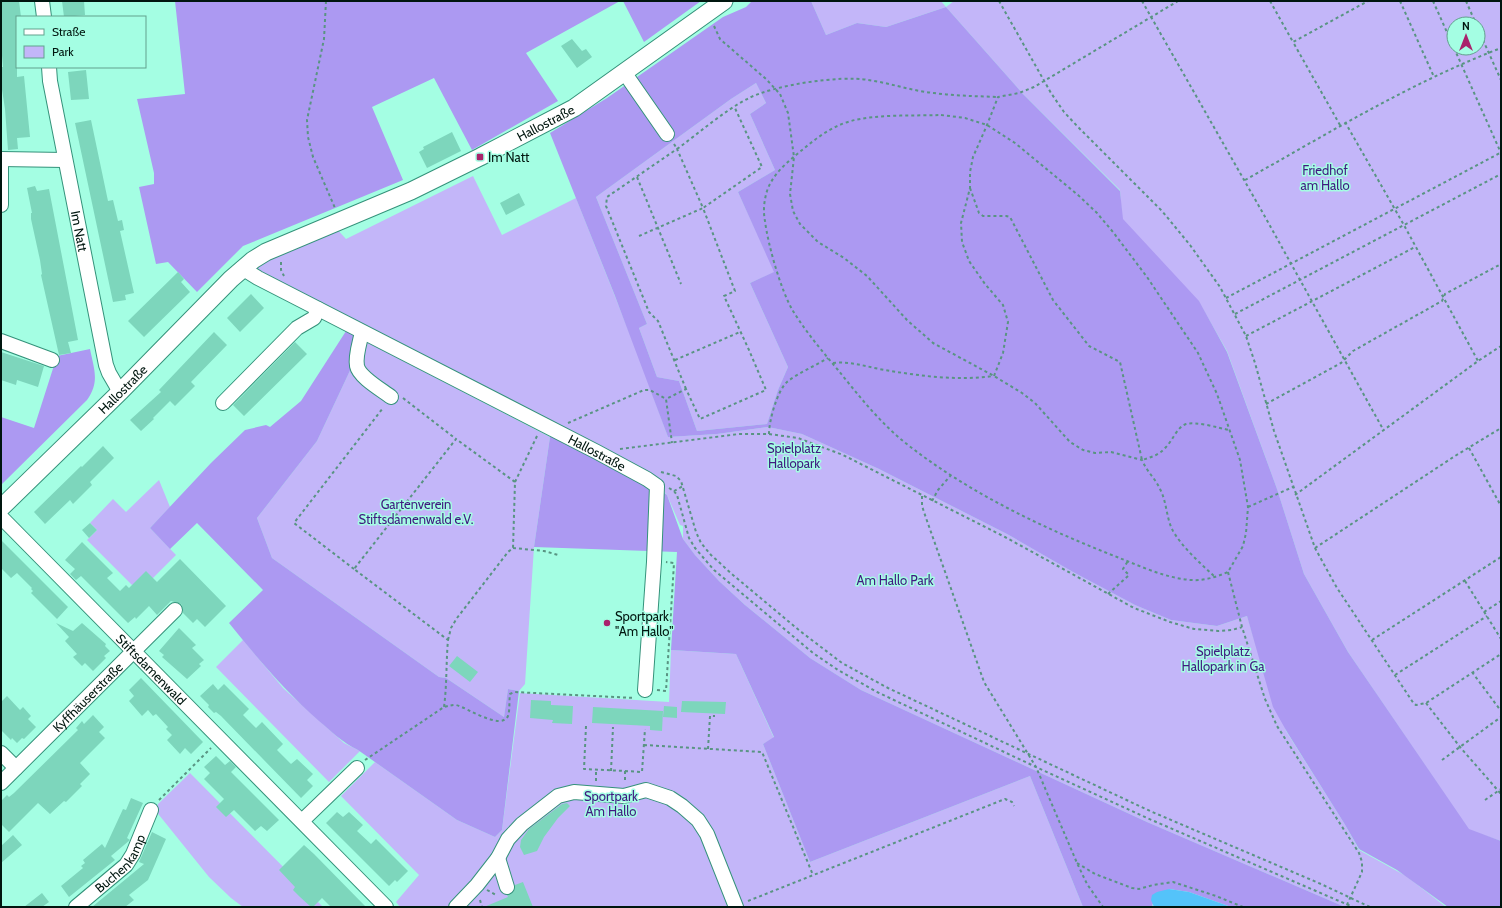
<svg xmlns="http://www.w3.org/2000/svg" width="1502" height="908" font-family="Cabin,sans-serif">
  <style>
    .green { fill: #c3b6f9; fill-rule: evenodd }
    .forest { fill: #ac99f2; fill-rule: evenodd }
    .water { fill: #54c3fa }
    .building { fill: #7dd6bc }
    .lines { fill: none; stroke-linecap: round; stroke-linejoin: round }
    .minor-casing { stroke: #34927a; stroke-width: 16 }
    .major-casing { stroke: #34927a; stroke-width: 19 }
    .path { stroke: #599482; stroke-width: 2; stroke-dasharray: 3 3; stroke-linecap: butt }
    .minor { stroke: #fff; stroke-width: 14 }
    .major { stroke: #fff; stroke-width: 17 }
    .poi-dot { fill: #a9236c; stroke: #a4fee3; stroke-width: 1.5 }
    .labels { text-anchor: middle; stroke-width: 3; stroke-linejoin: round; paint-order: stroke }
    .street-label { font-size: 13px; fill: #00160f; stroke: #a4fee3 }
    .poi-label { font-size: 13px; fill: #00160f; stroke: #a4fee3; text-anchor: start }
    .park-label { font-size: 13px; fill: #401a80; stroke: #a4fee3 }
  </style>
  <rect width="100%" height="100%" fill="#a4fee3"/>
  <!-- green -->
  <path class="green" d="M811 1H941L946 7 954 1H1501V841L1469 830 1348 652 1304 574 1277 489 1227 351 1199 302 1122 219 1120 190 1023 94 946 7 886 27 857 23 826 35ZM1454 24H1478V48H1454Z
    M756 83 766 103 750 114 775 170 738 192 775 272 750 283 788 367 778 390 767 424 697 431 679 381 657 377 639 328 647 324 596 197 731 99Z
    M473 176 502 235 576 198 637 352 668 437 717 434 768 427 802 434 879 469 1007 534 1073 572 1135 605 1171 620 1217 626 1247 616 1254 639 1269 674 1286 731 1344 823 1359 850 1406 876 1446 907H1345L1147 822 861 690 810 658 745 605 719 581 695 555 683 539V526L680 525 667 495 657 484 247 269 335 227 346 239Z
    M360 334 382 350 550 437 534 547 525 684 519 691 508 689 504 717 446 678 439 677 272 558 257 518 317 441 354 362Z
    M159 480 170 507 150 528 176 555 153 578 132 585 87 540 97 530 90 523 113 499 126 512Z
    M243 640 283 688 344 743 360 751 329 782 216 667Z
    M671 650 736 654 774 738 763 744 810 862 1030 776 1083 907H400L396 902 419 875 341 796 375 762 457 820 495 837 502 830 520 693 669 702Z
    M190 773 323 907H243L231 898 209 877 155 810 158 804Z"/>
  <!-- forest -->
  <path class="forest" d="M175 1H620L526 53 558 101 472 150 434 78 372 107 403 180 243 246 197 292 168 262 156 264 139 187 154 184V173L137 99 185 94Z
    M623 1H701L644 42Z
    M752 1H811L826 35 857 23 886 27 946 7 1023 94 1120 191 1123 219 1199 301 1227 352 1277 489 1304 574 1348 652 1469 829 1501 841V907H1448L1397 870 1359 849 1344 823 1287 732 1273 707 1247 616 1217 626 1171 620 1135 605 1073 572 1007 534 879 469 802 434 768 427 717 434 668 437 615 296 550 133 607 98 723 17 746 7ZM756 83 766 103 750 114 775 170 738 192 774 272 750 283 788 367 778 390 767 424 697 431 679 381 657 377 639 328 647 324 596 197 731 99Z
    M348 328 360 334 354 362 317 441 257 518 272 558 439 677 446 678 504 717 508 689 519 691 502 830 495 837 457 820 358 750C342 742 332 732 319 721 285 691 257 658 229 623L263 590 197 523 170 549 150 528 211 463 245 430 266 425 270 427 301 401Z
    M90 349C94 369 100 382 87 400L1 485V417L34 428 57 356Z
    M556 433 658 488 667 495 683 539 695 555 719 581 745 605 810 658 861 690 1147 822 1345 907H1231L1189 892 1169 889 1152 905 1154 907H1083L1030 776 810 862 763 744 774 737 736 654 671 650 677 552 534 547 550 437Z"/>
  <!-- water -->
  <path class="water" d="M1169 889 1189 892 1231 907H1154L1151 900 1152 895 1157 892Z"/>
  <!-- building -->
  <path class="building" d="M1 1H19L21 17H17V77L24 76 30 137 17 138 18 149 8 150 5 109 1 83V67H3L1 44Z
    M62 1H84L85 15 64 17Z
    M572 39 582 51 586 49 592 57 577 68 561 46Z
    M86 70 89 99 71 100 68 72Z
    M91 120 108 201 113 200 118 221 122 220 124 230 120 231 134 293 125 295 126 300 113 302 75 123Z
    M452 132 461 151 427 168 419 152 424 149 423 147Z
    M35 186 37 191 49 189 78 340 68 342 71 353 59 355 41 275 42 274 40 260 31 219V213H32L27 188Z
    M519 193 525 205 506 215 500 203Z
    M178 272 184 279 181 282 190 292 144 337 128 321Z
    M251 294 264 308 240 332 227 318Z
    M214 332 227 345 191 382 195 386 175 406 170 401 153 418 154 419 141 431 130 420 161 392 159 390Z
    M295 342 307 354 244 416 233 405Z
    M1 352 44 366 38 387 17 380 16 385 1 380Z
    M103 446 114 458 90 482 92 485 73 504 70 500 45 524 34 512 81 466 82 467Z
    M90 523 97 530 89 538 82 530Z
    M1 540 68 607 57 619 31 593 33 591 31 589 32 588 17 573 11 578 1 568Z
    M82 542 113 573 107 578 120 591 126 585 129 588 146 571 157 582 180 559 226 606 205 627 197 619 193 623 183 613V608L181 604 171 601 157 615 149 606 136 619 135 617 128 623 81 576 76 580 70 574 75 569 65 560Z
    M56 623 73 631 82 623 106 644 105 646 110 651 104 656 106 658 93 671 85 663 82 666 73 657 77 654 65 641 69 637Z
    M179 628 196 645 192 648 204 660 199 664 201 666 187 679 162 657 164 655 159 651Z
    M457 656 478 672 470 682 449 666Z
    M141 678 203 742 191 754 185 748 180 754 167 740 172 735 166 729 168 727 156 714 153 716 148 710 142 716 129 701 134 696 129 690Z
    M213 684 218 690 224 684 249 709 243 715 256 728 262 722 283 744 277 750 291 764 297 759 313 774 307 780 313 786 301 798 221 716 216 712 214 713 208 707 209 705 200 696Z
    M7 696 20 710 23 707 31 716 28 719 36 727 24 739 22 738 17 743 12 738 11 740 1 730V702Z
    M531 700 551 701V705L573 706 572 724 552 723 553 720 530 718Z
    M682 701 726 702 725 714 681 712Z
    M664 706 677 707V718L663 717Z
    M593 707 663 711 662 731 650 730V726L592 723Z
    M93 715 104 727 99 732 105 738 80 763 90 774 80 784 82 786 66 802 64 801 50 814 38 803 9 832 1 824V801L7 795 9 797 14 793 78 730 76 728 82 721 84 724Z
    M216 756 225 765 230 761 236 767 231 772 279 820 267 831 261 826 255 831 234 810 226 817 216 807 224 799 204 779 210 773 204 767Z
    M131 798 143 803 127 838 130 840 111 856 115 860 69 897 61 886 83 868 81 866 85 863 83 860 102 844 105 848 123 809 126 810Z
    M567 803 570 806 558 818 544 837 537 851 524 855 520 847 521 840 529 829 562 804Z
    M337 812 343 817 349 812 363 825 357 831 371 844 376 839 408 871 397 882 395 880 389 886 326 823Z
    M152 832 166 839 148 880 129 895 134 900 125 907H92L144 864 139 862Z
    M13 835 22 845 1 863V846Z
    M304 845 314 854 366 907H331L322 898 313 907H311L300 897 293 890 295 887 279 870Z
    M523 882 533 907H484L508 897 507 895 513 892 515 885Z
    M42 893 49 902 42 907H24Z"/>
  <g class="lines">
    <defs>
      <g id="minor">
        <path d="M42 1 44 17"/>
        <path id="s1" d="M49 67 50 81 106 365 109 373 120 392"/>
        <path d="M624 72 667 134"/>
        <path d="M1 159 65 160"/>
        <path d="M1 205V159"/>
        <path id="s2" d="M242 268 258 278 597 452 647 479 657 486 654 562 645 690"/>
        <path d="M362 332C360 342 355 356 357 366 359 377 382 390 391 397"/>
        <path d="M1 341 52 360"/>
        <path d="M223 403 297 328 314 318 318 309"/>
        <path id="s3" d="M1 517 386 907"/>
        <path d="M1 753 16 768"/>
        <path id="s4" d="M1 783 175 610"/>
        <path d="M302 821 357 768"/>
        <path d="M498 858 507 887"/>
        <path id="s5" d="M76 907 126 865 133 854 151 810"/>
        <path d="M456 907 477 885 498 858 508 839 522 824 558 796 574 792 624 796 646 790 670 798 682 806 698 820 707 834 736 907"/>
      </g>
      <g id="major">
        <path id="s6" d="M1 508 120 392 231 279 253 260 266 252 411 191 480 157 574 108 724 1"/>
      </g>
    </defs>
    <!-- minor casing -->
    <use href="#minor" class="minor-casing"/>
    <!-- major casing -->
    <use href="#major" class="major-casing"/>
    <!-- path -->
    <path class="path" d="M326 1 324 39 307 120 308 137 313 157 335 208
      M999 1 1051 93 1064 112 1078 127 1162 211 1190 245 1220 287 1246 336 1255 363 1274 431 1315 548 1337 588 1414 704 1416 705 1426 703 1501 654
      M1142 1 1264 215 1384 431
      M1270 1 1293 42
      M1400 1 1434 77
      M1433 1 1454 48
      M1466 1 1476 24
      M714 26 720 39 766 79 780 94 788 113 794 157 790 194 793 211 800 224 818 242 844 258 867 276 907 320 933 343 994 376 1022 393 1035 403 1070 442 1083 450 1095 453 1111 452 1142 460C1147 472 1155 478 1160 489 1167 502 1166 518 1173 531 1183 548 1200 563 1215 577
      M1478 29 1501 80
      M1454 48 1501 153
      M941 115 965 118 987 125 1015 143 1078 195 1097 213 1113 232 1147 277 1198 353 1217 394 1240 460 1248 507 1246 533 1243 546 1228 572C1216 577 1204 581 1191 580 1165 578 1140 566 1117 557 1043 528 971 494 908 445 881 424 859 396 838 370 822 351 806 332 793 311 781 291 768 245 765 221 763 211 764 201 767 191 772 176 784 165 796 155 813 141 829 127 851 121 877 114 913 116 941 115Z
      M1345 122 1405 227 1478 361
      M1340 125 1293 42 1368 1
      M674 144 677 149C699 133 725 110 749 98 775 85 840 75 868 80 890 83 912 91 934 93 955 96 976 96 998 97
      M637 177 681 284
      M1245 180C1329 133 1410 83 1501 48
      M970 188 979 213 983 216H1006L1010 217 1053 300 1089 346 1120 362 1142 460C1152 457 1159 455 1166 447 1173 440 1177 427 1186 424 1196 421 1219 428 1229 430
      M639 236 703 208 735 291 724 296 749 350 766 390 700 419 686 389 666 399 672 443
      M281 262V270L284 276
      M1226 298 1500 153
      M1235 314 1501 174
      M1246 336 1415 247
      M675 360 740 332
      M833 363C851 361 867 367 885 370 920 376 958 381 993 376
      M994 376 1003 353 1008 322 1003 305 985 284 969 261 962 242 961 223 970 188V172L973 157 987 125 998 97 1019 93 1034 87 1178 1
      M686 389 658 321 649 312 606 206 607 197 677 149 703 208 762 167 734 106
      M403 398 456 439 354 569 448 640C446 662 447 685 444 707
      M1266 404 1341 363 1353 351 1442 301 1445 294 1501 264
      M568 423 644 390H650L666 399
      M769 434C769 421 777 391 787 382 798 373 815 366 828 358
      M1469 448 1501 506
      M620 449 739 434H769L798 438 843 455 1005 537 1134 608 1170 622 1194 629 1218 631 1232 630 1242 627
      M661 472 676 476 681 481 696 532 701 543 711 555 733 575 800 631 842 663 888 688 1150 811 1321 884 1370 907
      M515 482 537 436
      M669 488 674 491 677 495 689 538 695 548 714 570 813 653 838 670 877 692 1036 767 1147 818 1353 907
      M674 491 683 486
      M1295 495 1478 361 1501 346
      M922 496V506L926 518 984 682 1036 767 1077 863 1087 884 1103 907
      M932 501 938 490 951 475
      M1248 507 1293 487
      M513 548 544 551 558 555
      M1315 548 1455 456 1501 428
      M354 569 294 523 383 408
      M1228 572 1242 627 1265 699 1277 726 1359 853 1362 862V872L1346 907
      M1465 581 1501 639
      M1108 594 1129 575 1123 569 1128 561
      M1484 612 1501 601
      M448 640 451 628 457 618 508 552 513 548 515 482 456 439
      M1372 640 1501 557
      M1472 672 1501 711
      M1395 675 1487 616
      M657 690 666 691 674 563 666 562
      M1426 703 1460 747 1501 794
      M586 726 584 769 625 771V782
      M644 745 762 752 813 875
      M708 749 710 716H715
      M365 760 444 707C448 706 451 705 456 705 466 707 501 731 508 716 510 710 509 701 510 694L514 692 635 698
      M1442 760 1501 717
      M611 771 613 727
      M625 771 642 772 645 729
      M596 781V770
      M159 800 211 748
      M1485 800 1501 789
      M1077 863 1095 874 1132 888 1139 889 1153 885 1173 882 1216 896 1243 907
      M487 890 496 895
      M480 900 482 907
      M748 901 1005 799 1012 802 1014 806"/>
    <!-- minor -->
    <use href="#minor" class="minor"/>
    <!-- major -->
    <use href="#major" class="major"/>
  </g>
  <!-- markers -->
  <g class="poi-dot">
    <rect x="476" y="153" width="8" height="8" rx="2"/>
    <circle cx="607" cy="623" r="4"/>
  </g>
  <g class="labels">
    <!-- street labels -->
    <g class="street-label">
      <text dy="5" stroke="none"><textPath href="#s6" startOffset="677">Hallostraße</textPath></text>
      <text dy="5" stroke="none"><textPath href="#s1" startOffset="167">Im Natt</textPath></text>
      <text dy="5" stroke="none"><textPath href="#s6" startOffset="170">Hallostraße</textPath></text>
      <text dy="5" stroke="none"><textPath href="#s2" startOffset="400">Hallostraße</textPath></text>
      <text dy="5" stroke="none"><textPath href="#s3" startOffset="214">Stiftsdamenwald</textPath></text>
      <text dy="5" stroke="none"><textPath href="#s4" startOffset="122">Kyffhäuserstraße</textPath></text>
      <text dy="5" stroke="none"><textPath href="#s5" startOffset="63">Buchenkamp</textPath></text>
    </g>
    <!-- poi labels -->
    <g class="poi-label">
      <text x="488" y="162">Im Natt</text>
      <text x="615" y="621">Sportpark<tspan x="615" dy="15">"Am Hallo"</tspan></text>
    </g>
    <!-- park labels -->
    <g class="park-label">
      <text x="1325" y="175">Friedhof<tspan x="1325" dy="15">am Hallo</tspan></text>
      <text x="794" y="453">Spielplatz<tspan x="794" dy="15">Hallopark</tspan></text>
      <text x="416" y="509">Gartenverein<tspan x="416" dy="15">Stiftsdamenwald e.V.</tspan></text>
      <text x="895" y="585">Am Hallo Park</text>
      <text x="1223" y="656">Spielplatz<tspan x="1223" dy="15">Hallopark in Ga</tspan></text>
      <text x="611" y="801">Sportpark<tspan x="611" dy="15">Am Hallo</tspan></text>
    </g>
  </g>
  <!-- border -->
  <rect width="1502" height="908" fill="none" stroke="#00160f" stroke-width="4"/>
  <!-- legend -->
  <rect x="16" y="16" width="130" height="52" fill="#a4fee3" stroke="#62a18e"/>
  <rect x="24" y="29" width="20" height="6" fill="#ffffff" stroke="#62a18e"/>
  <text x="52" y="36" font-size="12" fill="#00160f">Straße</text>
  <rect x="24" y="46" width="20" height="12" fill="#c3b6f9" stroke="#62a18e"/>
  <text x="52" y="56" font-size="12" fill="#00160f">Park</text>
  <!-- north arrow -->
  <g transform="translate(1466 36)"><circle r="19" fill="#a4fee3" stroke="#62a18e"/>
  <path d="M0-3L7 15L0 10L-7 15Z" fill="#a9236c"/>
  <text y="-6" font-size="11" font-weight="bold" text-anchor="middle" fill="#00160f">N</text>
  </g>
</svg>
